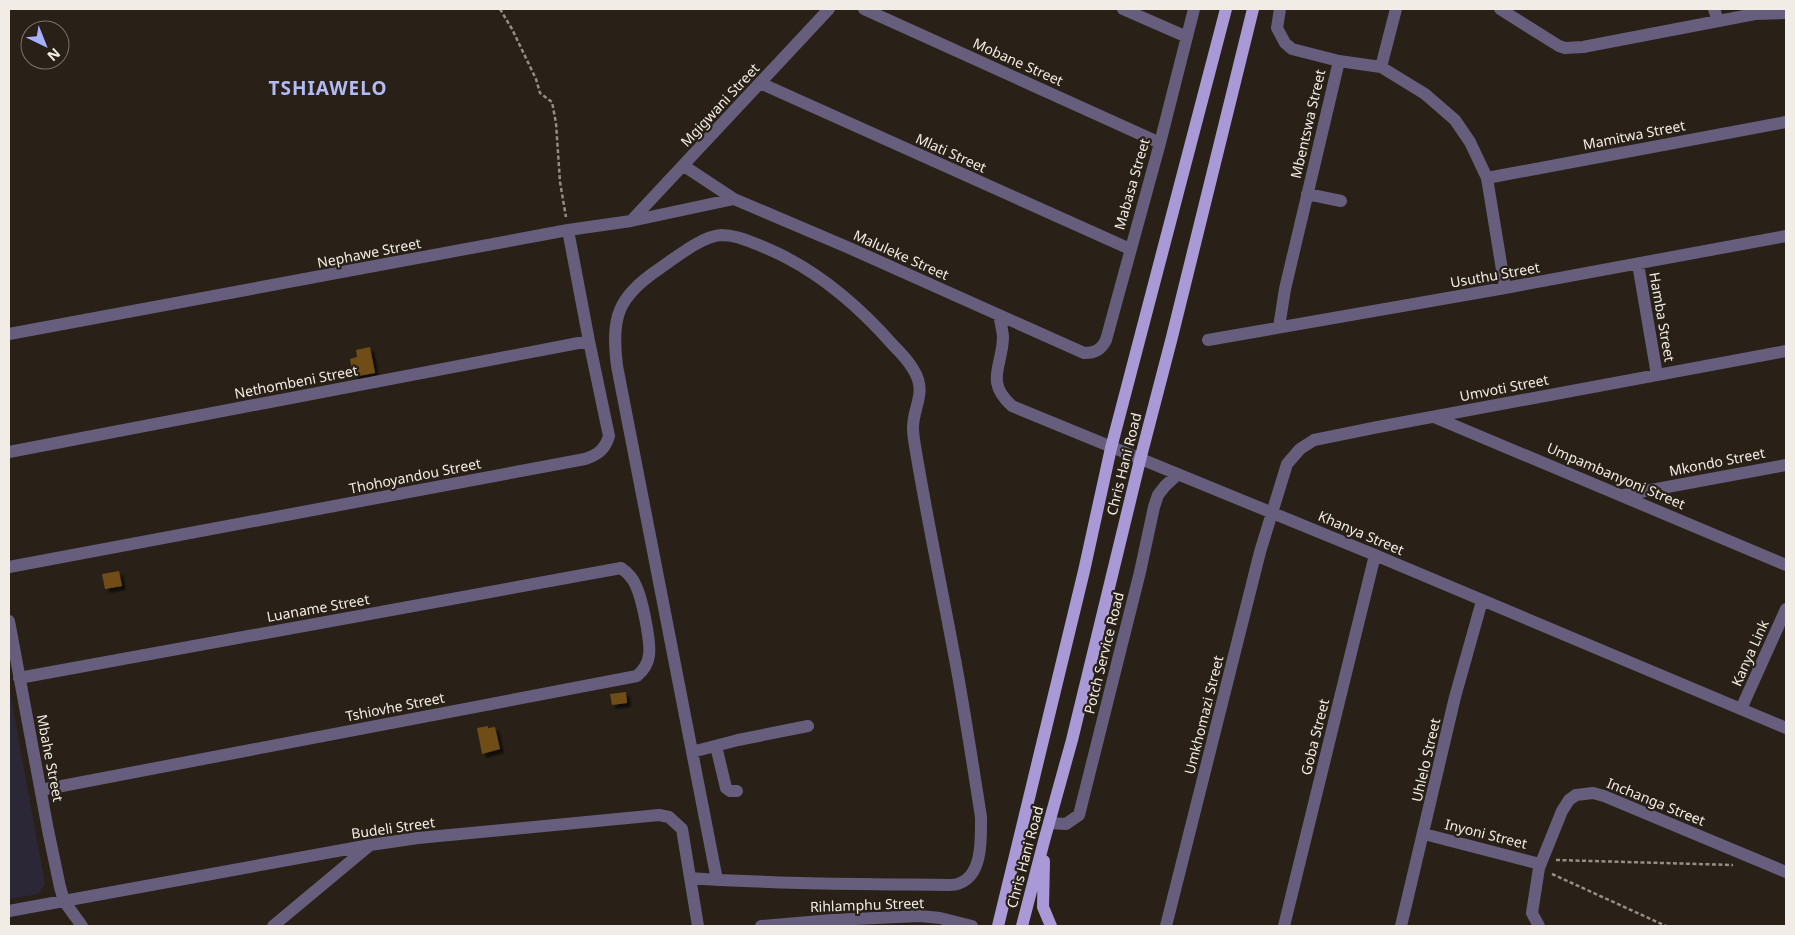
<svg xmlns="http://www.w3.org/2000/svg" width="1795" height="935" font-family="'Noto Sans',sans-serif">
  <style>
    .education { fill: #2c2737 }
    .building { fill: #6f4e14; filter: url(#shadow) }
    .lines { fill: none; stroke-linecap: round; stroke-linejoin: round }
    .path { stroke: #958e86; stroke-width: 2.5; stroke-dasharray: 4 2.5; stroke-linecap: butt }
    .minor { stroke: #665e7c; stroke-width: 12 }
    .major { stroke: #aa99d7; stroke-width: 12 }
    .labels { text-anchor: middle; stroke-width: 4.5; stroke-linejoin: round; paint-order: stroke }
    .street-label { font-size: 14px; fill: #f1ece5; stroke: #292117 }
    .district-label { font-size: 19px; font-weight: bold; letter-spacing: 1px; fill: #b3bbf4; stroke: #292117 }
  </style>
  <defs>
    <filter id="shadow"><feDropShadow dx="4" dy="4" stdDeviation="1" flood-color="#0009"/></filter>
  </defs>
  <rect width="100%" height="100%" fill="#292117"/>
  <!-- education -->
  <path class="education" d="M9 687 45 884 38 894 9 899Z"/>
  <!-- building -->
  <path class="building" d="M370 347 375 373 353 377 350 359 357 357 356 350Z
    M119 571 122 586 105 589 102 574Z
    M626 692 627 703 612 705 610 694Z
    M488 726V728L495 727 500 749 482 754 477 728Z"/>
  <g class="lines">
    <!-- path -->
    <path class="path" d="M500 9 512 29 536 79 540 93 552 102 556 123 560 182 566 217
      M1556 860 1733 865
      M1552 874 1666 926"/>
    <!-- minor -->
    <path class="minor" d="M864 9 1160 143
      M1123 9 1187 37
      M1280 9 1277 28 1285 43 1292 49 1339 61 1381 67 1425 94 1455 120 1470 142 1487 178 1505 288
      M1500 9 1559 46 1565 48 1583 47 1755 14 1786 13
      M1714 9 1718 21
      M1381 67 1396 9
      M760 83 1130 249
      M684 166 734 199 847 247 1084 353C1095 353 1101 350 1106 340L1160 143 1194 9
      M1487 178 1786 122
      M1307 194 1341 201
      M631 221 829 9
      M1638 264 1657 375
      M999 316C1001 322 1002 329 1003 336 1003 366 984 381 1012 406L1375 555 1786 728
      M1279 327 1285 289 1339 61
      M9 334 568 230 631 221 734 199
      M1208 340 1505 288 1786 236
      M1434 417 1786 565
      M9 452 589 341
      M1624 495 1786 465
      M9 567 585 459C597 455 605 450 609 436L589 341 568 230
      M9 621 48 830 60 887 64 901 82 926
      M19 678 621 568C628 573 633 578 636 586 642 598 651 642 649 655 648 664 644 670 637 676L41 790
      M1741 709 1786 609
      M716 746 726 788 730 791H737
      M692 752 738 740 808 726
      M1049 823 1066 824 1079 815 1140 572 1154 507 1158 495 1165 486 1178 474
      M1424 834 1540 864
      M690 878C776 884 862 884 948 885 952 885 957 885 960 883 983 874 981 838 981 817 974 772 967 727 959 681 945 603 928 525 915 446 914 440 913 434 913 428 913 405 928 393 913 369 908 360 900 352 893 345 863 311 827 279 787 258 778 253 768 249 759 245 746 240 735 235 721 235 702 236 675 258 659 269 617 297 611 318 617 366L717 880
      M9 911 370 845 418 838 659 815 669 817 682 829 698 926
      M273 926 369 846
      M761 926 832 920 920 916 940 918 972 926
      M1166 926 1260 552 1287 464 1300 449 1314 440 1378 427 1786 351
      M1284 926 1375 555
      M1401 926 1455 697 1482 601
      M1539 926 1532 913 1539 868 1562 811 1569 800 1576 795 1593 793 1604 796 1786 872"/>
    <!-- major -->
    <path class="major" d="M1044 861 1043 907 1051 926
      M998 926 1084 571 1111 448 1226 9
      M1022 926 1044 841 1072 740 1140 460 1172 337 1253 9"/>
  </g>
  <g class="labels">
    <!-- street labels -->
    <g class="street-label">
      <text transform="translate(1018 62) rotate(24)" y="5">Mobane Street</text>
      <text transform="translate(720 105) rotate(-47)" y="5">Mgigwani Street</text>
      <text transform="translate(1308 124) rotate(-77)" y="5">Mbentswa Street</text>
      <text transform="translate(1634 135) rotate(-11)" y="5">Mamitwa Street</text>
      <text transform="translate(951 153) rotate(24)" y="5">Mlati Street</text>
      <text transform="translate(1132 184) rotate(-74)" y="5">Mabasa Street</text>
      <text transform="translate(369 253) rotate(-11)" y="5">Nephawe Street</text>
      <text transform="translate(901 255) rotate(24)" y="5">Maluleke Street</text>
      <text transform="translate(1495 275) rotate(-10)" y="5">Usuthu Street</text>
      <text transform="translate(1662 317) rotate(80)" y="5">Hamba Street</text>
      <text transform="translate(296 382) rotate(-11)" y="5">Nethombeni Street</text>
      <text transform="translate(1504 388) rotate(-11)" y="5">Umvoti Street</text>
      <text transform="translate(1717 462) rotate(-11)" y="5">Mkondo Street</text>
      <text transform="translate(1124 464) rotate(-76)" y="5">Chris Hani Road</text>
      <text transform="translate(415 476) rotate(-11)" y="5">Thohoyandou Street</text>
      <text transform="translate(1616 476) rotate(23)" y="5">Umpambanyoni Street</text>
      <text transform="translate(1361 533) rotate(23)" y="5">Khanya Street</text>
      <text transform="translate(318 608) rotate(-10)" y="5">Luaname Street</text>
      <text transform="translate(1104 653) rotate(-76)" y="5">Potch Service Road</text>
      <text transform="translate(1750 653) rotate(-66)" y="5">Kanya Link</text>
      <text transform="translate(395 707) rotate(-11)" y="5">Tshiovhe Street</text>
      <text transform="translate(1204 715) rotate(-76)" y="5">Umkhomazi Street</text>
      <text transform="translate(1315 737) rotate(-76)" y="5">Goba Street</text>
      <text transform="translate(50 758) rotate(79)" y="5">Mbahe Street</text>
      <text transform="translate(1426 760) rotate(-77)" y="5">Uhlelo Street</text>
      <text transform="translate(1656 802) rotate(22)" y="5">Inchanga Street</text>
      <text transform="translate(393 828) rotate(-8)" y="5">Budeli Street</text>
      <text transform="translate(1486 834) rotate(14)" y="5">Inyoni Street</text>
      <text transform="translate(1025 857) rotate(-75)" y="5">Chris Hani Road</text>
      <text transform="translate(867 905) rotate(-2)" y="5">Rihlamphu Street</text>
    </g>
    <!-- district labels -->
    <g class="district-label">
      <text x="328" y="95">TSHIAWELO</text>
    </g>
  </g>
  <!-- border -->
  <rect width="1795" height="935" fill="none" stroke="#f1ece5" stroke-width="20"/>
  <!-- north arrow -->
  <g transform="translate(45 45) rotate(137)"><circle r="24" fill="#292117" stroke="#797269"/>
  <path d="M0-4L9 19L0 12L-9 19Z" fill="#a7b1fc"/>
  <text y="-8" font-size="14" font-weight="bold" text-anchor="middle" fill="#f1ece5">N</text>
  </g>
</svg>
